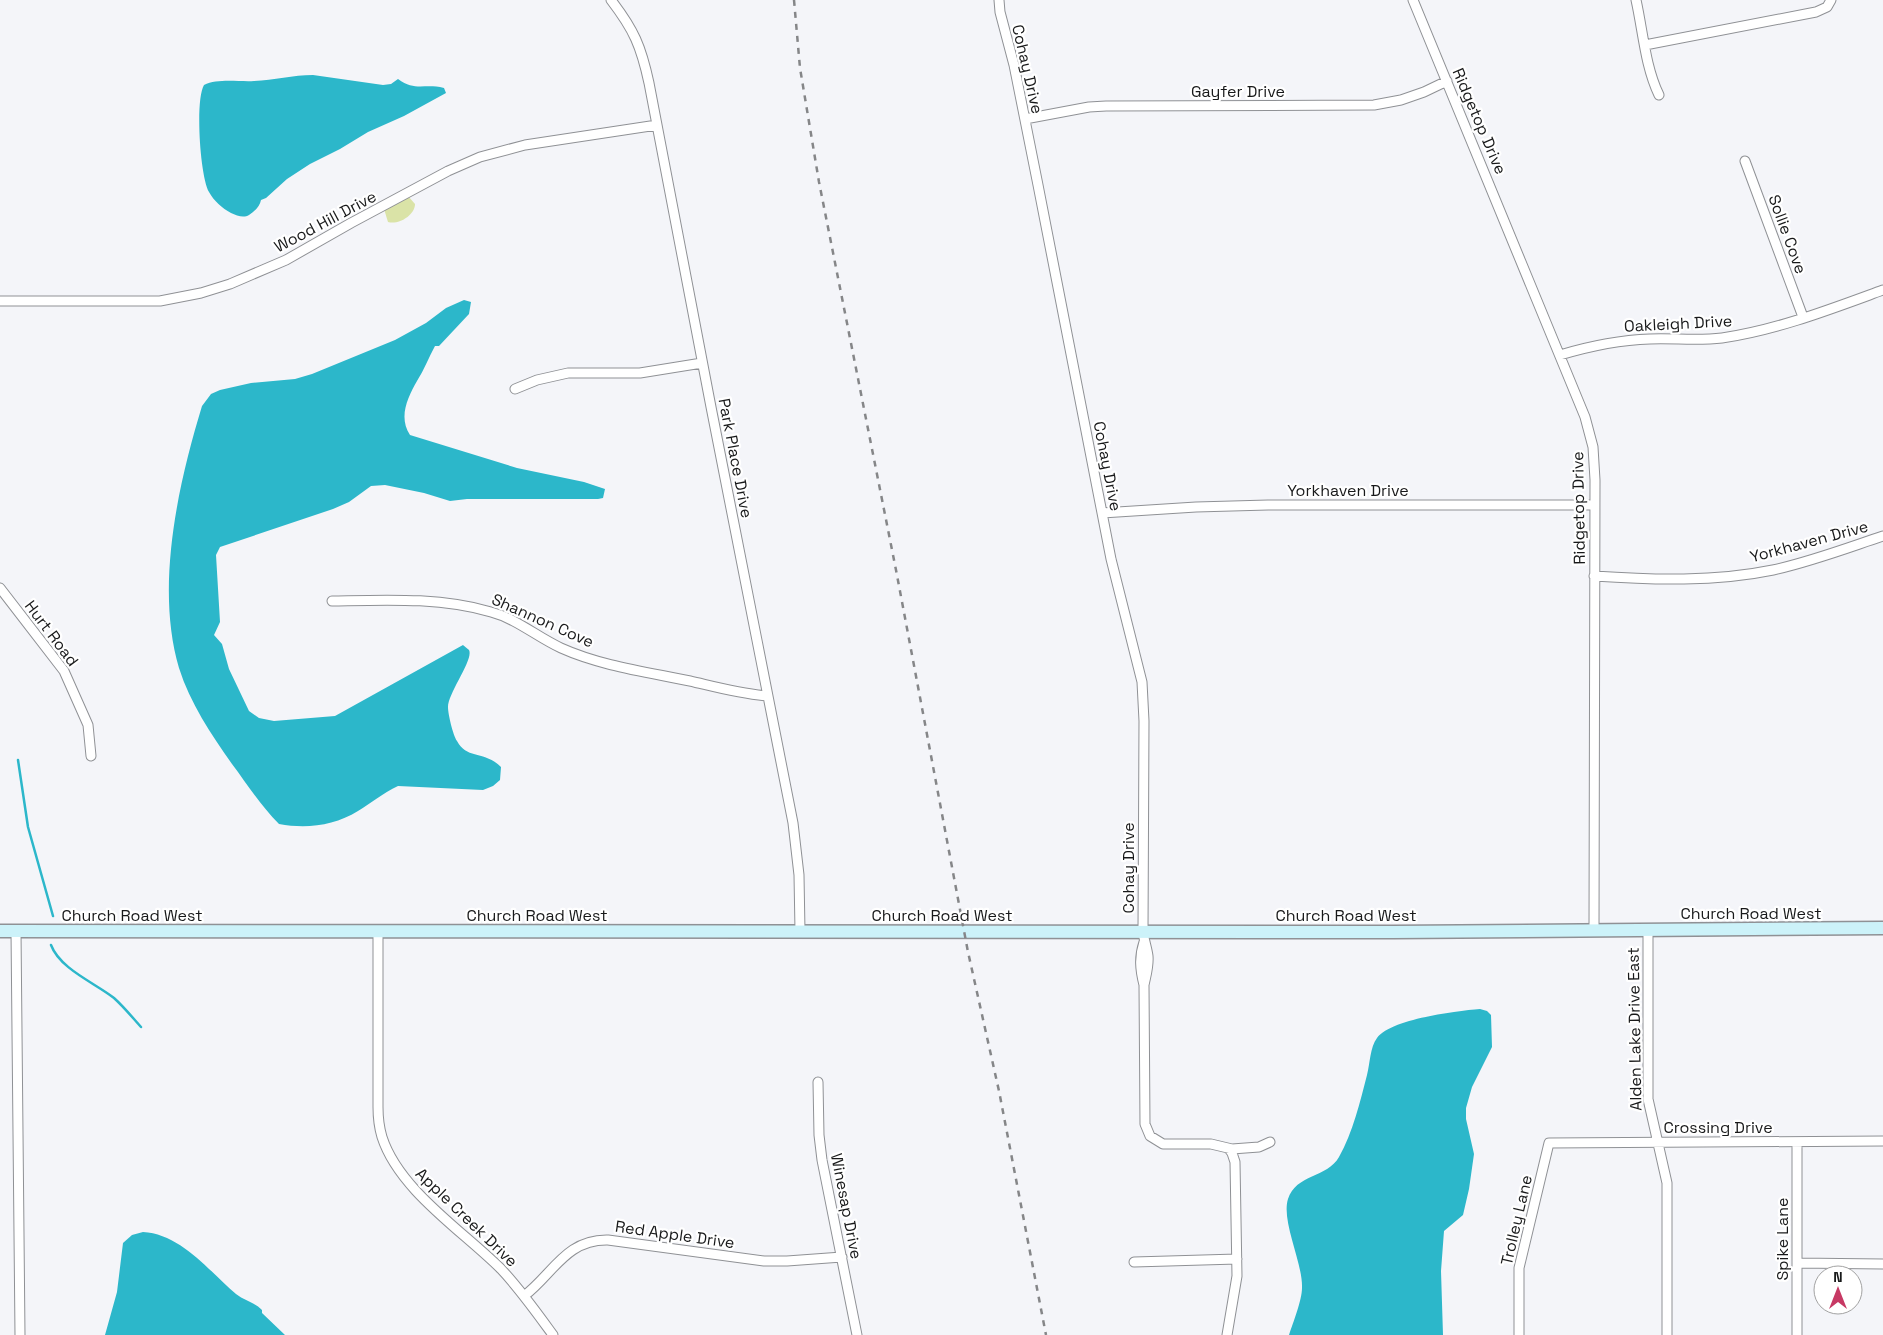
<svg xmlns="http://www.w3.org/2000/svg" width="1883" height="1335" font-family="'Space Grotesk',sans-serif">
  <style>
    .green { fill: #dae3a7 }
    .water { fill: #2cb7ca }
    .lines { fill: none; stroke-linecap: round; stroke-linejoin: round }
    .stream { stroke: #2cb7ca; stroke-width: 2.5 }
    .street-casing { stroke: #8f9195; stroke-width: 11 }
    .secondary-casing { stroke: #8f9195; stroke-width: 15 }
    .street { stroke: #fff; stroke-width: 9 }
    .secondary { stroke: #ccf2f9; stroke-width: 12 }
    .rail { stroke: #858688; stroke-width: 2.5; stroke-dasharray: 6 6; stroke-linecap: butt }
    .labels { text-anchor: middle; stroke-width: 4.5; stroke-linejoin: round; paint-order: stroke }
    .street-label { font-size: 16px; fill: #18191a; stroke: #fff }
  </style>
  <rect width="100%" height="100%" fill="#f4f5f9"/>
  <!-- green -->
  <path class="green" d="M408 196 415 204C415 215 399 225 388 222L384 209Z"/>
  <!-- water -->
  <path class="water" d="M313 75 383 85 391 84 398 79C416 92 424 83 444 88L446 93 404 116 368 132 340 149 310 164 287 179 266 198 261 200C260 206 255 211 249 215 244 218 237 216 231 213 222 208 214 201 209 192 200 176 195 100 204 85 218 78 239 82 254 81 274 80 293 75 313 75Z
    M464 300 471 302 469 314 439 346H435C429 357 424 370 417 381 408 397 398 417 410 435L517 468 584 482 605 489 603 498 598 499H467L450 501 424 493 385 485 371 486 349 502 333 509 220 547 216 555 220 622 214 635 222 644 229 669 249 711 259 718 274 721 335 716 463 645C464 646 468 649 469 650 474 659 448 693 448 707 448 714 453 735 457 741 467 760 484 750 501 767L500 780 493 786 483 790 398 786C383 793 371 803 358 811 334 826 306 829 279 824 261 806 247 784 232 764 211 734 190 703 179 668 155 587 178 485 202 406L211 394 220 390 251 383 295 379 312 374 395 340 426 323 446 308Z
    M1480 1009 1487 1011 1491 1015 1492 1047 1472 1087 1466 1108V1119L1474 1154 1469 1189 1463 1215 1444 1231 1441 1271 1443 1335H1289C1293 1323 1302 1300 1302 1288 1303 1263 1281 1221 1288 1199 1296 1174 1327 1178 1339 1157 1353 1132 1360 1102 1367 1075 1370 1064 1370 1047 1377 1038 1391 1019 1456 1011 1480 1009Z
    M143 1232C181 1234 209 1271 236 1294 245 1301 254 1302 262 1310V1313L285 1335H105L117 1292 123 1243 132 1235Z"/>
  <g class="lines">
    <!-- stream -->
    <path class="stream" d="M18 760 28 827 53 916
      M51 945C60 969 95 983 114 998 124 1007 132 1017 141 1027"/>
    <defs>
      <path id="street" d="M611 0C634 30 641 46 649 83L711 407 793 823 799 875 800 931
        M999 0 1000 12 1014 65 1038 185 1111 559 1142 682 1144 721 1143 932C1144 940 1147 948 1148 956 1149 966 1146 975 1144 985
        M1413 0 1585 417 1593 447 1595 480 1594 930
        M1636 0C1643 31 1645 66 1659 95
        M1645 45 1816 12 1827 7 1831 0
        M1025 119 1089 107 1106 106 1374 105 1401 100 1424 92 1447 81
        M1745 161 1803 317
        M0 301H160L201 293 230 284 286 260 351 223 448 171 480 157 525 145 657 125
        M1560 355C1590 346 1619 340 1650 339 1674 338 1698 341 1722 338 1777 330 1831 309 1883 290
        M515 389 537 380 568 373H640L702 363
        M1102 513 1196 507 1268 505H1595
        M1594 576C1653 580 1715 582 1773 570 1810 562 1847 548 1883 536
        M0 588 64 671 88 725 91 756
        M332 601C385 600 440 597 491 612 517 619 537 637 561 648 601 666 647 672 690 681 716 687 741 694 768 696
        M1648 930V1099L1667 1183V1335
        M16 931 20 1335
        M378 931V1107C378 1117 379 1127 382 1137 399 1190 463 1231 501 1269 520 1289 537 1313 553 1335
        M1144 942C1139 957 1140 969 1144 985L1145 1124 1150 1136 1163 1144H1211L1232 1149 1259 1147 1270 1142
        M818 1082 819 1135 822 1160 857 1335
        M1797 1142V1335
        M1134 1262 1237 1259
        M1797 1263 1883 1264
        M524 1296C553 1274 566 1239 608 1240L764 1261H787L842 1257
        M1227 1335 1237 1276 1235 1162 1232 1153 1229 1149
        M1519 1335V1268L1549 1143 1883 1141"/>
      <path id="secondary" d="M0 931 1393 932 1883 928"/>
    </defs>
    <!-- street casing -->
    <use href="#street" class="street-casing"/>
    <!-- secondary casing -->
    <use href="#secondary" class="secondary-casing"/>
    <!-- street -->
    <use href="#street" class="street"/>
    <!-- secondary -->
    <use href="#secondary" class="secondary"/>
    <!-- rail -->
    <path class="rail" d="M794 0 800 68 819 182 896 570 968 952 999 1091 1046 1335"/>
  </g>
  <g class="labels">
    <!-- street labels -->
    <g class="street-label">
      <text transform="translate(1028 69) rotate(77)" y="6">Cohay Drive</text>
      <text x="1238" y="97">Gayfer Drive</text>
      <text transform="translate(1480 121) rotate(67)" y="6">Ridgetop Drive</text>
      <text transform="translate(325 221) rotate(-28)" y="6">Wood Hill Drive</text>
      <text transform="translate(1788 234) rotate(70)" y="6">Sollie Cove</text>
      <text transform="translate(1678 323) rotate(-3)" y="6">Oakleigh Drive</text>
      <text transform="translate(736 458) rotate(79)" y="6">Park Place Drive</text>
      <text transform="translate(1108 466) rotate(79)" y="6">Cohay Drive</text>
      <text x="1348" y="496">Yorkhaven Drive</text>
      <text transform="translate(1578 508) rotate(-91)" y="6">Ridgetop Drive</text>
      <text transform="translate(1809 541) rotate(-15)" y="6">Yorkhaven Drive</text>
      <text transform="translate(543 620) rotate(24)" y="6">Shannon Cove</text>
      <text transform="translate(52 633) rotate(53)" y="6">Hurt Road</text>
      <text transform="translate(1128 868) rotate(-90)" y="6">Cohay Drive</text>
      <text x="1751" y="919">Church Road West</text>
      <text x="132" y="921">Church Road West</text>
      <text x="537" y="921">Church Road West</text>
      <text x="942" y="921">Church Road West</text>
      <text x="1346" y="921">Church Road West</text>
      <text transform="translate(1634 1029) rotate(-91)" y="6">Alden Lake Drive East</text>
      <text x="1718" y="1133">Crossing Drive</text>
      <text transform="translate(847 1206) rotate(79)" y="6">Winesap Drive</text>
      <text transform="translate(467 1217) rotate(44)" y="6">Apple Creek Drive</text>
      <text transform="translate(1516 1220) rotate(-77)" y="6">Trolley Lane</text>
      <text transform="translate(675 1234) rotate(8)" y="6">Red Apple Drive</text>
      <text transform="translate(1782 1239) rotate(-90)" y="6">Spike Lane</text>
    </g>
  </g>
  <!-- north arrow -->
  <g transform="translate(1838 1290)"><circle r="24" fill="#ffffff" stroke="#a3a3a3"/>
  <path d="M0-4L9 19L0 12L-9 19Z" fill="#c73964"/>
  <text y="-8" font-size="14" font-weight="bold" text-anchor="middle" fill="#18191a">N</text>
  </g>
</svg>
